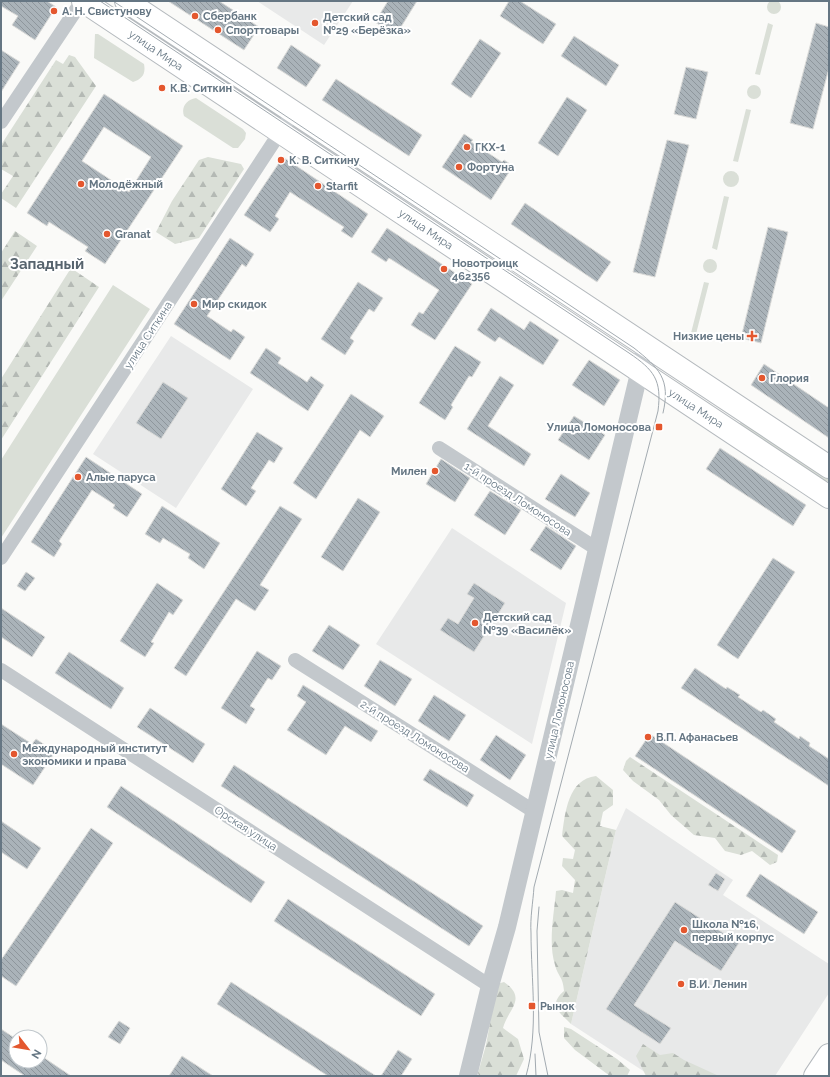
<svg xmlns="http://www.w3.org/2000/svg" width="830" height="1077" font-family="Raleway,sans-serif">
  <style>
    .built { fill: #e8e9e9 }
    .green { fill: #dadfd7 }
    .forest { fill: url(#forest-firs) }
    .building { fill: url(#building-back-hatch); stroke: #dcdcda; fill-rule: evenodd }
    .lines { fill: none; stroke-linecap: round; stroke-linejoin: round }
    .primary-casing { stroke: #b5babe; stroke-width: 24 }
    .minor { stroke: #c3c8cc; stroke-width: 14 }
    .tertiary { stroke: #c3c8cc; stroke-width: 18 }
    .primary { stroke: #fff; stroke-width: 22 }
    .tram { stroke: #a2aab0; stroke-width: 1 }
    .poi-dot { fill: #e4572e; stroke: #fff; stroke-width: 1.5 }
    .labels { text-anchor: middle; stroke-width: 4; stroke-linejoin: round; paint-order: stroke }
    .poi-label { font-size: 11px; font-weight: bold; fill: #657683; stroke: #fff; text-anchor: start }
    .street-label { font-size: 11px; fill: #657683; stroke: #fff }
    .district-label { font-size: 15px; font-weight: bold; fill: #57646e; stroke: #fff }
  </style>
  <defs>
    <pattern id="forest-firs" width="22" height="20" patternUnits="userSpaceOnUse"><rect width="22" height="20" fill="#dadfd7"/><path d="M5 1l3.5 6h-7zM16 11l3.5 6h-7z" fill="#b4b9b4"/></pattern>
    <pattern id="building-back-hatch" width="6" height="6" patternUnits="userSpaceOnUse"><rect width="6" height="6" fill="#aab3b9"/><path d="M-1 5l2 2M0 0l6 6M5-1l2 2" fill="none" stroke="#8e969c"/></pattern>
  </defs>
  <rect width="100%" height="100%" fill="#fafaf8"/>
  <!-- built -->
  <path class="built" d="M257 1H353L324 45Z
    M171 336 253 389 176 508 93 454Z
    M452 528 566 603 532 744 376 644Z
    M626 808 733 880 723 895 829 964V993L775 1076H651L571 1024 616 830Z"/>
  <!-- green -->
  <path class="green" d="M767 7a7 7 0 1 1 14 0a7 7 0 1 1-14 0Z
    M768 23 773 25 760 75 755 74Z
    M95 34H98L144 64C146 74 142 79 133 82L94 58Z
    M747 92a7 7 0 1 1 14 0a7 7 0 1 1-14 0Z
    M196 98 243 129 246 133 245 139 238 148H233L184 116C181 107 186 100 196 98Z
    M746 109 751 110 738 162 733 161Z
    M723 179a8 8 0 1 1 16 0a8 8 0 1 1-16 0Z
    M724 196 729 197 717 250 712 248Z
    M703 266a7 7 0 1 1 14 0a7 7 0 1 1-14 0Z
    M704 282 709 283 696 334 691 333Z
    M113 285 150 309 1 538V460Z
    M741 422 829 477 828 481 826 483 739 424Z"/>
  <!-- forest -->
  <path class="forest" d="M69 55 75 57 96 86 16 208 1 198V194L13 176 1 169V145L56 60 63 64Z
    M208 157 241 164 244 169 199 238 175 244 156 232 172 201 199 160Z
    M15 231 37 246 1 301V253Z
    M71 268 99 287 1 440V379Z
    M630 757 778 855 777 862 770 865 752 851 741 855 725 851 715 838 694 835 671 815 659 800 633 781 623 770 626 761Z
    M596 776 613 790V805L603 812 600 826 616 830 571 1024C559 1012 548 1005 564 991 563 976 558 977 555 965 548 943 554 914 556 891L562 890 573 893 575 880 562 866 563 858 573 859 575 850 562 836C565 813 568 779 596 776Z
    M504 982C528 999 508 1009 503 1028L518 1039 524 1059 516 1076H479L478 1073 486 1045 497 984Z
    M564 1027 571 1029 617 1059 630 1070 627 1076H610L575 1050 564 1038Z
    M643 1044 660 1055 673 1053 684 1060 719 1076H646L636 1056Z"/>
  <!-- building -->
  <path class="building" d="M1 1H47L56 7 35 40 12 25 18 16 1 6Z
    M168 1H219L259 27 244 50Z
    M388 1H417L396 35 375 22Z
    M509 1H520L556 24 543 44 500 16Z
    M816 23 829 27V68L813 129 790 123Z
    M574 36 619 65 606 86 561 56Z
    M480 39 501 53 471 98 451 84Z
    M291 45 321 65 306 87 277 68Z
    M1 50 20 62 1 92Z
    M686 67 708 72 696 119 674 114Z
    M336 79 422 135 409 156 322 100Z
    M104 94 183 146 105 264 85 251 88 247 49 222 47 226 27 213ZM104 127 151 157 129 192 82 161Z
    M567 97 587 110 558 156 538 143Z
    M464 134 473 140 471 142 502 162 504 160 513 166 491 200 442 167Z
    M667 140 689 145 655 277 633 272Z
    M283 157 368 214 352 238 341 231 344 227 290 192 275 216 279 219 270 232 244 215Z
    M525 203 611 262 597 282 511 224Z
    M768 227 788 232 761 343 741 338Z
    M387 228 472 284 435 340 411 325 419 312 423 314 439 290 389 258 386 262 371 252Z
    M230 238 254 254 246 267 242 264 207 316 231 332 233 329 245 337 230 360 174 324Z
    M358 282 383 298 374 312 369 309 350 338 354 341 345 355 321 339Z
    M491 308 524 330 530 321 559 340 543 365 499 337 495 342 477 330Z
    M455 346 481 362 472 377 469 376 451 405 453 407 445 420 419 403Z
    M266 348 281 358 278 363 307 382 311 376 324 385 308 411 250 373Z
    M589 360 620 380 604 406 572 385Z
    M764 364 829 408V438L751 385Z
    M500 376 514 385 488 426 531 454 524 466 467 429Z
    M163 382 188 398 161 439 136 423Z
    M351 394 384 416 370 437 360 430 316 499 293 483Z
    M574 416 605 435 589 460 558 440Z
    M257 432 283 448 274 463 269 460 251 488 256 491 246 506 221 489Z
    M720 448 806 505 793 526 706 469Z
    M86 457 142 494 127 517 113 508 115 505 92 490 59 541 62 544 54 557 31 542Z
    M441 459 470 478 455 502 426 484Z
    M561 474 590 493 575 517 545 499Z
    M490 491 521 510 505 535 474 515Z
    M358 498 380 512 343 571 321 557Z
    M162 506 220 543 204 569 188 558 190 554 163 538 160 543 145 534Z
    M280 506 302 519 260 585 269 590 255 611 236 599 186 676 174 668Z
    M546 526 576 546 561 570 530 550Z
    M773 558 795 572 738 659 717 645Z
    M26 572 35 578 25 591 17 586Z
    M157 583 183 600 173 615 169 612 151 642 154 643 145 657 120 641Z
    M474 583 505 603 474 652 440 630 448 618 458 624 474 598 467 594Z
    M1 608 45 637 32 657 1 637Z
    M329 625 360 645 343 670 312 651Z
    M257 651 281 666 272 680 268 678 250 706 255 709 246 724 221 708Z
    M69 652 124 688 111 709 55 673Z
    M380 660 412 679 395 706 364 686Z
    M695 668 726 689 727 687 740 695 738 697 761 712 763 710 776 719 774 722 799 739 800 736 810 743 809 746 829 759V786L681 688Z
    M303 685 378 731 371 742 345 726 326 755 287 730 306 702 297 696Z
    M434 695 466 715 449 741 418 721Z
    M150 708 205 744 193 763 137 727Z
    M1 724 32 744 36 739 55 752 33 785 1 764Z
    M650 734 796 831 782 853 635 756Z
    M496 735 526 755 510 780 480 760Z
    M234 765 483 926 469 946 221 786Z
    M430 769 474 795 467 807 423 780Z
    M121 786 265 882 251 903 107 807Z
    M1 821 41 848 27 869 1 852Z
    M91 828 113 843 16 986 1 976V960Z
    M716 873 725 879 718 891 708 885Z
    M760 874 818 912 804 934 746 896Z
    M288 899 435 994 421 1016 274 921Z
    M675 902 739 943 721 971 675 941 634 1005 671 1028 660 1044 606 1009Z
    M231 982 376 1076H328L276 1042 217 1004Z
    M119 1021 130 1028 120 1044 108 1037Z
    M1 1029 16 1039V1061H40V1055L71 1076H25L1 1060Z
    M398 1050 412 1059 401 1076H381Z
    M182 1056 213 1076H169Z"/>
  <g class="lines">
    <defs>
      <path id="primary" d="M83 1 829 497
        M126 1 829 467
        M815 1076 829 1055"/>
    </defs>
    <!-- primary casing -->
    <use href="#primary" class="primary-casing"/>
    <!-- minor -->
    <path class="minor" d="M1 122 82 1
      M439 448 597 549
      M1 558 294 111
      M295 660 535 812
      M1 670 490 986"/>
    <!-- tertiary -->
    <path class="tertiary" d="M468 1076 490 986 507 927 646 344"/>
    <!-- primary -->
    <use href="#primary" class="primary"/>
    <!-- tram -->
    <path class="tram" d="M100 1 629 353C654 370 662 380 658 411L534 887C533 902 530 918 531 933 531 980 539 1030 526 1076
      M113 1 634 348C659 368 671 379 663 413
      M539 907 537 931 539 1032 548 1076
      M535 1054 536 1076"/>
  </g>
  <!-- markers -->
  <g class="poi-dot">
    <circle cx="54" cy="11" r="4"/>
    <circle cx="195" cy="16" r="4"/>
    <circle cx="315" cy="23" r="4"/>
    <circle cx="218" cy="30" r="4"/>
    <circle cx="162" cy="88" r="4"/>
    <circle cx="467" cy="147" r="4"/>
    <circle cx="281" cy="160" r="4"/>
    <circle cx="459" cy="167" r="4"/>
    <circle cx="81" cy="184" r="4"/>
    <circle cx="318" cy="186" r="4"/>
    <circle cx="107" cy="234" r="4"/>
    <circle cx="444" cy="269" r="4"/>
    <circle cx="194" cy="304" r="4"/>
    <path d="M750 330h4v4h4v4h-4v4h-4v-4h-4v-4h4z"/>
    <circle cx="762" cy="378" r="4"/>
    <rect x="655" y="423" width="8" height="8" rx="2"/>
    <circle cx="435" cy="471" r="4"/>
    <circle cx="78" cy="477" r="4"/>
    <circle cx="475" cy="623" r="4"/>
    <circle cx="648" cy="737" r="4"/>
    <circle cx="14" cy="754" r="4"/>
    <circle cx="684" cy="930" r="4"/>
    <circle cx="681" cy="984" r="4"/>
    <rect x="528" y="1002" width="8" height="8" rx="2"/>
  </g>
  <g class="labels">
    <!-- poi labels -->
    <g class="poi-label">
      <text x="62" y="15">А. Н. Свистунову</text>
      <text x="203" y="20">Сбербанк</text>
      <text x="323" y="21">Детский сад<tspan x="323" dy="13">№29 «Берёзка»</tspan></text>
      <text x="226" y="34">Спорттовары</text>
      <text x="170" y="92">К.В. Ситкин</text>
      <text x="475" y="151">ГКХ-1</text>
      <text x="289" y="164">К. В. Ситкину</text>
      <text x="467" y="171">Фортуна</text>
      <text x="89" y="188">Молодёжный</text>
      <text x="326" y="190">Starfit</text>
      <text x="115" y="238">Granat</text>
      <text x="452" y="267">Новотроицк<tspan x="452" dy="13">462356</tspan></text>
      <text x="202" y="308">Мир скидок</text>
      <text x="744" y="340" text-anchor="end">Низкие цены</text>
      <text x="770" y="382">Глория</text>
      <text x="651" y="431" text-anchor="end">Улица Ломоносова</text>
      <text x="427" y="475" text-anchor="end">Милен</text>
      <text x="86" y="481">Алые паруса</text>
      <text x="483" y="621">Детский сад<tspan x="483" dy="13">№39 «Василёк»</tspan></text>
      <text x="656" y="741">В.П. Афанасьев</text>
      <text x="22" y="752">Международный институт<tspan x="22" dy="13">экономики и права</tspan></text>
      <text x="692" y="928">Школа №16,<tspan x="692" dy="13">первый корпус</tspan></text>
      <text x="689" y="988">В.И. Ленин</text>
      <text x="540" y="1010">Рынок</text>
    </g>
    <!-- street labels -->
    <g class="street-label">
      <text transform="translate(156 50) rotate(34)" y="4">улица Мира</text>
      <text transform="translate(426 229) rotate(34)" y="4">улица Мира</text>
      <text transform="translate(148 335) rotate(-57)" y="4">улица Ситкина</text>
      <text transform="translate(696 408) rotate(33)" y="4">улица Мира</text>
      <text transform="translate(518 499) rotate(33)" y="4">1-й проезд Ломоносова</text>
      <text transform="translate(559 710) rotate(-77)" y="4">улица Ломоносова</text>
      <text transform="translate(415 736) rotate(32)" y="4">2-й проезд Ломоносова</text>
      <text transform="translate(246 828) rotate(33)" y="4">Орская улица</text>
    </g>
    <!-- district labels -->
    <g class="district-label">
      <text x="47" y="269">Западный</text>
    </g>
  </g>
  <!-- border -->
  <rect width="830" height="1077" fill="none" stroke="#657683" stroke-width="4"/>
  <!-- north arrow -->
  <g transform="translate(28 1049) rotate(121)"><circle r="19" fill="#ffffff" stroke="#c1c8cd"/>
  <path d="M0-3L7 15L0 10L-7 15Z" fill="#e4572e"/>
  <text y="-6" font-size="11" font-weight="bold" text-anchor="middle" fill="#657683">N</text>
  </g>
</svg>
